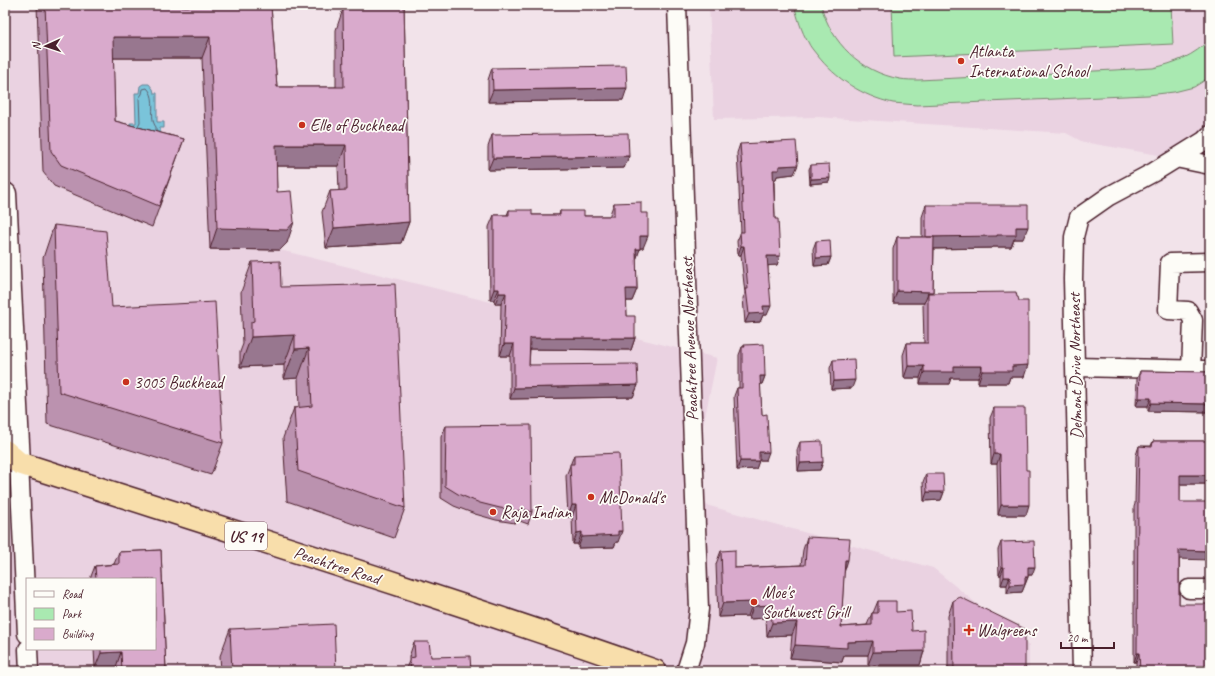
<svg xmlns="http://www.w3.org/2000/svg" width="1215" height="676" font-family="Caveat,sans-serif">
  <style>
    .built { fill: #ead2e1; fill-rule: evenodd }
    .green { fill: #a9e9b1; stroke: #7a846e }
    .water { fill: #7ac4da; stroke: #678294 }
    .lines { fill: none; stroke-linecap: round; stroke-linejoin: round }
    .shore { stroke: #5d6171; stroke-width: 1 }
    .minor-casing { stroke: #4a1f2b; stroke-width: 21 }
    .tertiary-casing { stroke: #4a1f2b; stroke-width: 25 }
    .trunk-casing { stroke: #4a1f2b; stroke-width: 25 }
    .minor { stroke: #fdfcf7; stroke-width: 18 }
    .tertiary { stroke: #fdfcf7; stroke-width: 22 }
    .trunk { stroke: #f8deab; stroke-width: 22 }
    .wall { fill: #bb92af; stroke: #4a1f2b }
    .shaded-wall { fill: #98778f; stroke: #4a1f2b }
    .building { fill: #d9aacc; stroke: #4a1f2b }
    .poi-dot { fill: #c8321e; stroke: #fdfcf7; stroke-width: 1.5 }
    .labels { text-anchor: middle; stroke-width: 3.5; stroke-linejoin: round; paint-order: stroke }
    .shield { fill: #fdfcf7; stroke: #806168; stroke-width: 1 }
    .shield-label { font-size: 16px; font-weight: bold; fill: #4a1f2b }
    .poi-label { font-size: 17px; fill: #4a1f2b; stroke: #fdfcf7; text-anchor: start }
    .street-label { font-size: 17px; fill: #4a1f2b; stroke: #fdfcf7 }
  </style>
  <rect width="100%" height="100%" fill="#f2e3ea"/>
  <filter id="ink" filterUnits="userSpaceOnUse"><feTurbulence type="fractalNoise" baseFrequency=".025" numOctaves="2"/><feDisplacementMap in="SourceGraphic" scale="8" xChannelSelector="R" yChannelSelector="G"/><feConvolveMatrix kernelMatrix="1 2 1 2 8 2 1 2 1" color-interpolation-filters="sRGB"/></filter>
  <g filter="url(#ink)">
    <!-- built -->
    <path class="built" d="M5 5H262L280 250 717 358 688 500 933 568 1029 646V671H5ZM27 579H155V649H27Z
      M709 5H1210V135L1176 158 1083 142 1066 133 817 117 714 119Z"/>
    <!-- green -->
    <path class="green" d="M794 5H821C831 43 861 72 900 79 906 80 913 80 919 80L1153 68C1175 63 1194 56 1210 39V77L1194 87 1174 92 1148 95 917 105C909 104 901 104 893 103 862 96 836 79 817 55 814 51 810 47 808 42 801 31 798 18 794 5Z
      M892 5H1171L1173 44 894 57Z"/>
    <!-- water -->
    <path class="water" d="M143 84H149L153 89 154 93H157V122H164V128H160V135L130 127V123H136L135 93H139L140 86Z"/>
    <g class="lines">
      <!-- shore -->
      <path class="shore" d="M138 126 140 122 139 98 142 94 143 89 147 88C158 99 148 117 156 127V131"/>
      <defs>
        <path id="minor" d="M677 5 699 609 695 643 686 671
          M1176 158 1210 165
          M1075 367 1210 370
          M1191 370 1193 320 1188 311 1168 310 1170 263 1210 262
          M19 463 27 634
          M1189 589H1210
          M28 649 29 671
          M1082 671 1073 279 1074 237 1079 217 1109 196 1154 172 1204 141 1210 135"/>
        <path id="tertiary" d="M5 194 19 463"/>
        <path id="trunk" d="M5 451 19 463C231 531 444 597 655 671"/>
      </defs>
      <!-- minor casing -->
      <use href="#minor" class="minor-casing"/>
      <!-- tertiary casing -->
      <use href="#tertiary" class="tertiary-casing"/>
      <!-- trunk casing -->
      <use href="#trunk" class="trunk-casing"/>
      <!-- minor -->
      <use href="#minor" class="minor"/>
      <!-- tertiary -->
      <use href="#tertiary" class="tertiary"/>
      <!-- trunk -->
      <use href="#trunk" class="trunk"/>
    </g>
    <!-- wall -->
    <path class="wall" d="M37 5H153V7L271 6 277 87H336V30L343 9 360 7V5H404L409 222 401 243 326 248 322 212 330 191H339L338 166H276L277 192 287 243 280 250 210 249 202 58H113L115 121 184 139 152 227 54 186 43 172Z
      M492 68 623 100 488 102V80Z
      M492 135 629 156 624 168 488 170V147Z
      M740 144 794 174 777 176 776 179H774L775 219 780 256 777 265H768L767 315H763L760 322 745 323 743 298 745 294 741 255H738L737 241 741 232 739 190V188L737 153Z
      M811 165 829 182 810 184 809 169Z
      M614 203 641 213 643 248H640L636 260 637 289 632 301H626L627 316 635 338 631 350 530 349 529 365 638 385 633 397 510 399V356H500L501 304H495L494 300H490L489 227 494 215H507L509 210 532 215H559L560 211 584 216H610V214Z
      M926 205 1023 239H1014L1011 247H993L992 248 934 249 933 292V293L1024 377H1010L1008 383H978V378H951L949 384H920V378H904L903 355 907 343H924L923 305 924 303H893V249L897 237H922V217Z
      M54 225 112 307 223 443 211 475 47 424 43 258Z
      M816 241 831 257 828 265 814 266 813 249Z
      M252 262 281 287 405 508 394 538 287 501 283 438 294 408H299L298 378 284 379V365L240 367V352L243 344 241 292Z
      M744 345 765 376 762 384H760L762 415 766 460H759L756 469 737 470 734 396 737 388H739V355L742 347H744Z
      M833 360 852 388 831 389 830 368Z
      M1140 371 1210 372V412L1148 411V406H1136L1137 379Z
      M994 408 1026 515H998L997 464H991L990 418Z
      M446 426 532 512 528 524 517 520 515 523 496 520 475 514 454 506 441 498V437Z
      M1153 441H1210V484H1180L1179 604 1210 671H1136V662H1134V507L1135 504 1136 455 1139 446H1151Z
      M800 442 823 462 820 470 798 471 797 450Z
      M574 455 618 542H616L614 547 578 548V544H573L572 517H568L566 476Z
      M926 474 944 492 941 500 924 501 923 482Z
      M807 537 844 572 841 627 867 625 872 613H873L878 601 896 612 912 631 924 651 920 665H868V655H844L842 662 790 658 792 635 767 636 766 618 749 619 748 616 718 617 716 564 721 551 735 568 801 565 803 550Z
      M1001 542 1032 575H1028V577L1022 592 1007 593V585H1001V575H999L998 550Z
      M161 550 166 671H116V667L95 668 94 649H155V579H90L95 566 114 564 119 552Z
      M953 601 1025 671H948V616Z
      M230 629 336 671H221L220 656Z
      M414 642 431 657 471 671H405L409 661V657Z"/>
    <!-- shaded-wall -->
    <path class="shaded-wall" d="M113 37H210L202 58H105Z
      M627 88 623 100 488 102 493 90Z
      M276 145H346L338 166H268Z
      M629 156 624 168 488 170 493 158Z
      M798 165 794 174 777 176 776 179 770 180 773 170 779 166Z
      M830 178 829 182 810 184 811 179Z
      M294 222 287 243 280 250 210 249 217 228Z
      M409 222 401 243 326 248 334 228Z
      M1016 227H1028L1023 239H1014L1011 247H993L992 248 922 249 926 237 997 235Z
      M640 236H648L643 248H636Z
      M741 246H744L741 255H738Z
      M636 249H640L636 260Z
      M767 256H780L777 265 764 266Z
      M831 257 828 265 814 266 816 258Z
      M494 289H499L494 300H490Z
      M626 289H637L632 301H621Z
      M897 291 933 292 929 303 928 293 924 303H893Z
      M499 293H506L501 304H495Z
      M763 306H771L767 315H763L760 322 745 323 749 314Z
      M295 335 284 365 240 367 251 337Z
      M530 338H635L631 350 526 349Z
      M504 344H514L510 356H500Z
      M309 348 298 378 284 379 295 349Z
      M1028 365 1024 377H1010L1008 383H978L982 371 1012 366Z
      M908 366H924L920 378H904Z
      M954 366H982L978 378H951L949 384H920L924 372Z
      M760 376H765L762 384H757Z
      M855 380 852 388 831 389 834 381Z
      M638 385 633 397 510 399 514 388Z
      M1139 398H1151L1148 406H1136Z
      M1151 403 1210 404V412L1148 411Z
      M759 452H769L766 460H756Z
      M994 454H1000L997 464H991Z
      M740 461H759L756 469 737 470Z
      M823 462 820 470 798 471 800 463Z
      M1180 475H1210V484H1177Z
      M927 492H944L941 500 924 501Z
      M572 505H576L572 517H568Z
      M1001 505H1029L1026 515H998Z
      M521 508 517 520 515 523 519 511Z
      M618 531H622L618 542H616L614 547 578 548 582 537Z
      M582 532 578 544H573L577 533Z
      M1179 550 1210 551V560L1176 559Z
      M845 560H848L844 573Z
      M1002 567H1004L1001 575H999Z
      M1028 567H1035L1032 575H1025Z
      M1004 577H1010L1007 585H1001Z
      M1025 577H1028L1022 592 1007 593 1010 585Z
      M753 602 748 616 718 617 723 603Z
      M771 605 766 618 749 619 753 606Z
      M797 622 792 635 767 636 772 623Z
      M873 641 868 655H844L842 662 790 658 795 645 847 642Z
      M924 651 920 665H868L873 652Z
      M121 652 116 667 95 668 101 653Z
      M1137 653H1139L1136 662H1134Z"/>
    <!-- building -->
    <path class="building" d="M45 5H153V7L271 6 277 87H344L343 9 368 7V5H404L409 222 334 228 330 191 347 190 346 145H276L277 192 291 191 294 222 287 230 217 228 210 37H113L115 121 184 139 159 206 61 165 51 151Z
      M626 66 627 88 493 90 492 68Z
      M628 133 629 156 493 158 492 135Z
      M796 141 798 165 779 166V170H773L775 219H778L780 256H767L771 306H763L764 313 749 314 746 289H748L744 246H741L740 232H744L742 181H743L740 144Z
      M829 164 830 178 811 179V165Z
      M641 202V213H648V236H640V249H636L637 289H626L627 316H635V338H530L529 365 637 364 638 385 514 388V344H504L506 293H499V289H494V215H509V210H532V215H560V211H584V216H614V203Z
      M926 205H1028V227H1016V235H997V236L926 237Z
      M54 225 106 231 112 307 215 302 223 443 59 392Z
      M897 237H934L933 292 897 291Z
      M830 240 831 257 816 258V241Z
      M280 261 281 287 395 284 405 508 298 471 294 408 312 406 309 348 295 349V335L251 337V322L254 321 252 262Z
      M1016 292 1017 297H1018L1019 301H1028V365L1012 366V371H982V366H954V372H924V366H908L907 343H928V293Z
      M764 344 765 376H760L762 415 767 414 769 452H759V461H740L737 388H742V347H745L744 345Z
      M854 359 855 380 834 381 833 360Z
      M1140 371 1210 372V404L1151 403V398H1139Z
      M994 408H1025L1026 470H1029V505H1001L1000 454H994Z
      M531 425 532 512 521 508 519 511 500 508 480 503 458 494 445 486 446 426Z
      M822 441 823 462 800 463V442Z
      M1153 441H1210V475H1180V502H1210V551L1179 550V604H1210V671H1140L1139 653H1137L1138 498 1139 446 1152 447Z
      M619 453 622 531H618V535L582 537V532L577 533 576 505H572L570 464H574V455Z
      M926 474H943L944 492H927Z
      M807 537 850 539 848 560H845L841 627 872 625V613H878V601H896V612L911 611 912 631 924 630V651L873 652V641L847 642V648L795 645 797 622 772 623 771 605 753 606V602L723 603 721 551 735 550V568L805 565Z
      M1034 541 1035 567H1028V577H1025V584L1010 585V577H1004V567H1002L1001 542Z
      M161 550 166 671H122L121 652 101 653V649H155V579H96L95 566 119 564V552Z
      M960 597 1025 629V671H954L953 601Z
      M334 624 336 671H232L230 629Z
      M414 642H429L431 657 470 656 471 671H411L410 658 415 657Z"/>
  </g>
  <!-- markers -->
  <g class="poi-dot">
    <circle cx="961" cy="61" r="4"/>
    <circle cx="302" cy="125" r="4"/>
    <circle cx="126" cy="382" r="4"/>
    <circle cx="591" cy="497" r="4"/>
    <circle cx="493" cy="512" r="4"/>
    <circle cx="754" cy="602" r="4"/>
    <path d="M967 624h4v4h4v4h-4v4h-4v-4h-4v-4h4z"/>
  </g>
  <g class="labels">
    <!-- shield labels -->
    <rect class="shield" x="225" y="522" width="42" height="28" rx="3"/>
    <g class="shield-label">
      <text x="246" y="542">US 19</text>
    </g>
    <!-- poi labels -->
    <g class="poi-label">
      <text x="969" y="57">Atlanta<tspan x="969" dy="20">International School</tspan></text>
      <text x="310" y="131">Elle of Buckhead</text>
      <text x="134" y="388">3005 Buckhead</text>
      <text x="599" y="503">McDonald's</text>
      <text x="501" y="518">Raja Indian</text>
      <text x="762" y="598">Moe's<tspan x="762" dy="20">Southwest Grill</tspan></text>
      <text x="977" y="636">Walgreens</text>
    </g>
    <!-- street labels -->
    <g class="street-label">
      <text transform="translate(689 339) rotate(-92)" y="6">Peachtree Avenue Northeast</text>
      <text transform="translate(1075 366) rotate(-91)" y="6">Delmont Drive Northeast</text>
      <text transform="translate(337 565) rotate(18)" y="6">Peachtree Road</text>
    </g>
  </g>
  <!-- margin -->
  <rect width="1215" height="676" fill="none" stroke="#fdfcf7" stroke-width="20"/>
  <rect x="10" y="10" width="1195" height="656" fill="none" stroke="#4a1f2b" stroke-width="1.5" filter="url(#ink)"/>
  <!-- legend -->
  <rect x="26" y="578" width="130" height="72" fill="#fdfcf7" stroke="#b5a4a5"/>
  <rect x="34" y="591" width="20" height="6" fill="#fdfcf7" stroke="#b5a4a5"/>
  <text x="62" y="598" font-size="12" fill="#4a1f2b">Road</text>
  <rect x="34" y="608" width="20" height="12" fill="#a9e9b1" stroke="#b5a4a5"/>
  <text x="62" y="618" font-size="12" fill="#4a1f2b">Park</text>
  <rect x="34" y="628" width="20" height="12" fill="#d9aacc" stroke="#b5a4a5"/>
  <text x="62" y="638" font-size="12" fill="#4a1f2b">Building</text>
  <!-- north arrow -->
  <g transform="translate(46 46) rotate(267)" stroke="#fdfcf7" stroke-width="3" paint-order="stroke">
  <path d="M0-3L7 15L0 10L-7 15Z" fill="#4a1f2b"/>
  <text y="-6" font-size="11" font-weight="bold" text-anchor="middle" fill="#4a1f2b">N</text>
  </g>
  <!-- scale -->
  <path d="M1061 642v6h53v-6" fill="none" stroke="#4a1f2b" stroke-width="2"/>
  <text x="1067" y="642" font-size="12" fill="#4a1f2b" stroke="#fdfcf7" stroke-width="3" paint-order="stroke">20 m</text>
</svg>
